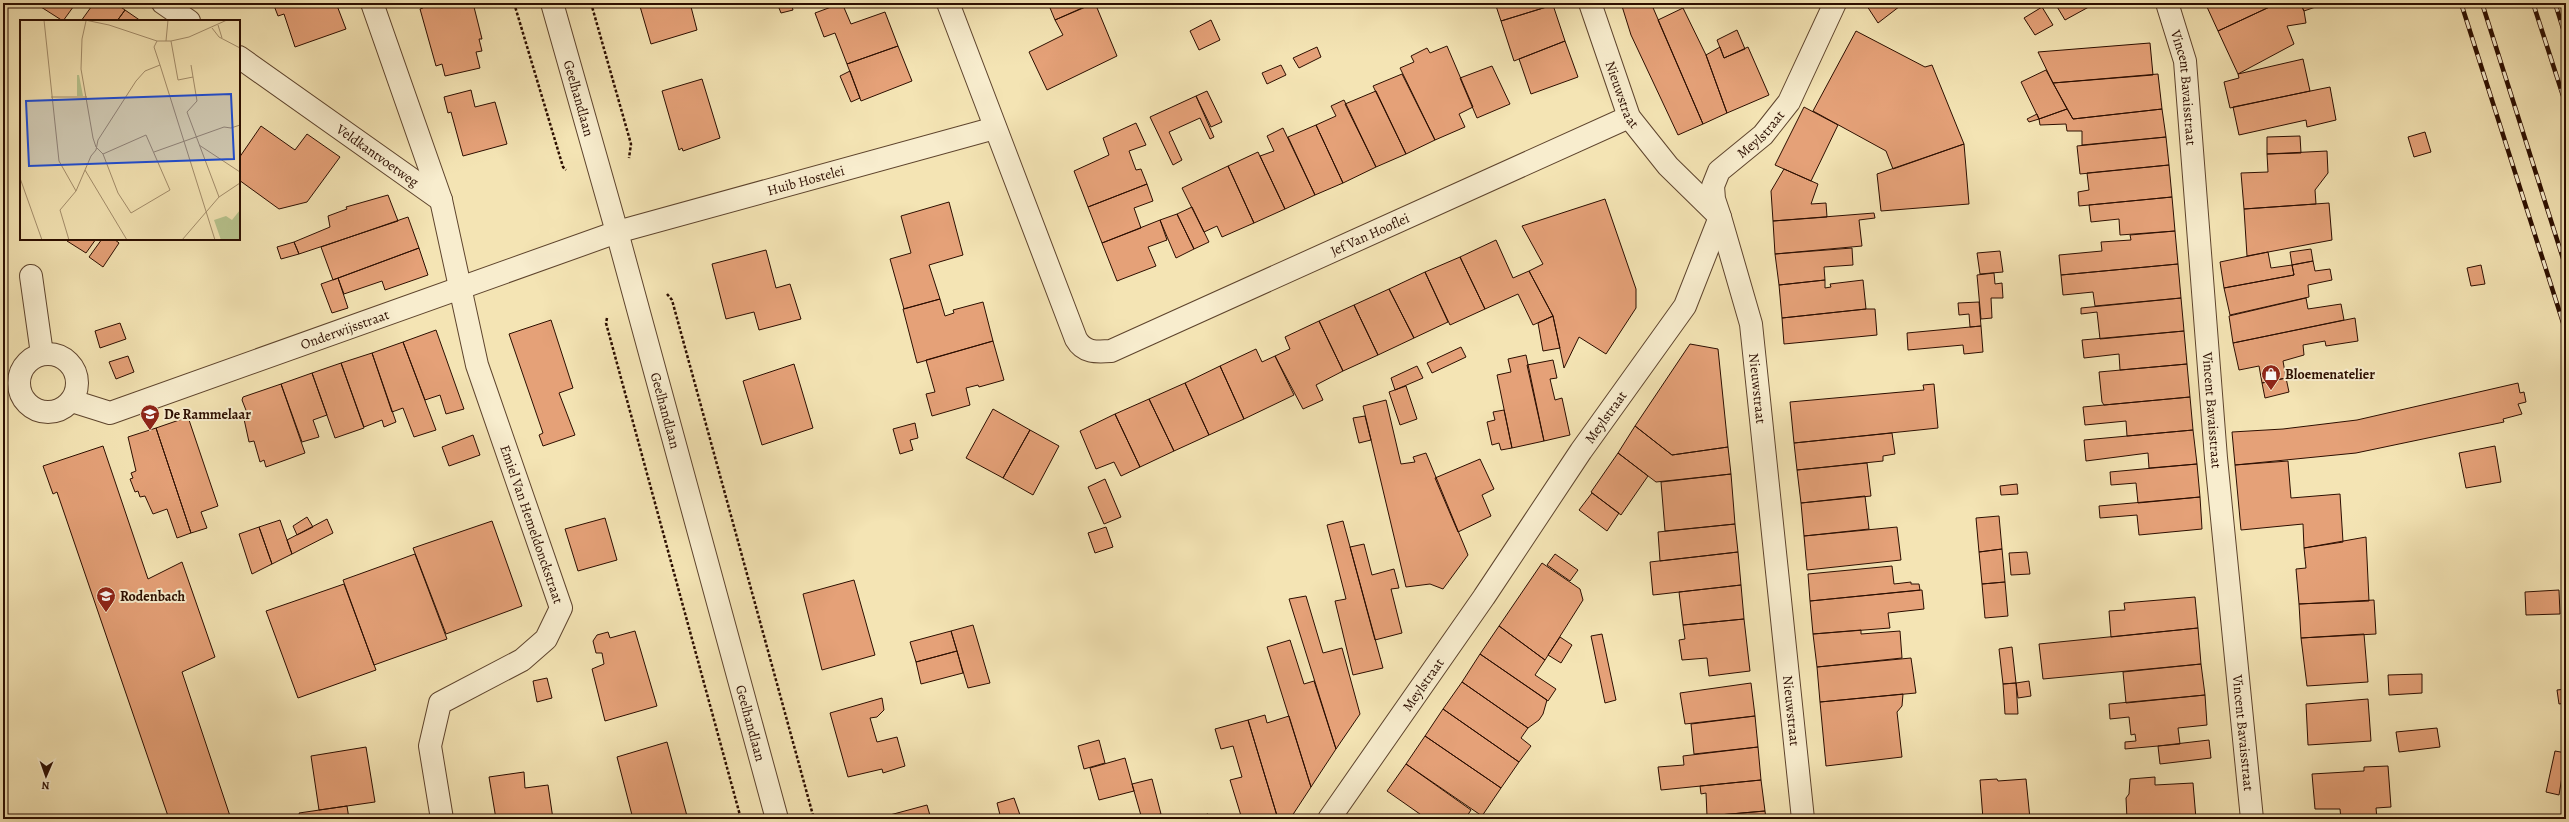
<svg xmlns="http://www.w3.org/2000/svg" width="2569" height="822" font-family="Alegreya,serif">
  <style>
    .building { fill: #e5a178; stroke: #2c0e00 }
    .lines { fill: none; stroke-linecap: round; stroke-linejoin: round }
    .minor-casing { stroke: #5e442d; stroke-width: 24 }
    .path { stroke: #2c0e00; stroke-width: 2.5; stroke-dasharray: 3 2; stroke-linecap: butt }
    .minor { stroke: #f8edce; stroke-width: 22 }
    .rail-casing { stroke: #2c0e00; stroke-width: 4.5 }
    .rail { stroke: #f8edce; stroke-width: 3; stroke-dasharray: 9; stroke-linecap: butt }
    .labels { text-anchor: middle; stroke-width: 4; stroke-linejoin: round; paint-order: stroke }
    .street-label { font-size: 14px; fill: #2c0e00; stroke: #f8edce }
    .poi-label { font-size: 14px; font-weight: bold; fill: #2c0e00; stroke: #f8edce; text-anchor: start }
    .inset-road { fill: none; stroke: #a48e6c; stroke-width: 1 }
    .view { fill: #1d4ed8; fill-opacity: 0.15; stroke: #1d4ed8; stroke-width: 2 }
    .inset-edge { fill: none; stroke: #2c0e00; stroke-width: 2 }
  </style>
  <rect width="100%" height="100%" fill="#f4e4b4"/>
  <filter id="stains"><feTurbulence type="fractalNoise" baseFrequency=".005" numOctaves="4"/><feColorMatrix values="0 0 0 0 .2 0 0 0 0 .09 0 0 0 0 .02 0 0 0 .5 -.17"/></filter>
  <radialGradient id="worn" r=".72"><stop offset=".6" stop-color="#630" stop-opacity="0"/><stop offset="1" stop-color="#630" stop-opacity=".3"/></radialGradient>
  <!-- building -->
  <path class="building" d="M44 3H76L63 21 41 7Z
    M94 3H115L125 10 117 21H81Z
    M273 3H336L346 29 295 47 284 14 278 16Z
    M422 3H473L482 39H479L482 51 476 52 480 68 445 76 442 64 436 66 420 9 423 8Z
    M639 3H690L697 30 651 44Z
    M777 3H791L793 10 781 13Z
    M842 3 851 24 885 12 898 46 847 64 835 33 824 37 815 13Z
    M1048 3H1093L1055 20Z
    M1095 3 1117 56 1047 90 1029 52 1063 35 1055 20Z
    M1495 3H1552L1553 5 1501 21Z
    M1621 3H1651L1703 124 1678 135 1631 35Z
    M1865 3H1904L1878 23Z
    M2060 3H2096L2065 20 2056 5Z
    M2215 3H2278L2218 31 2207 7Z
    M2278 3H2300L2304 11 2306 23 2287 26 2294 44 2238 74 2218 31Z
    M2300 3H2324V4L2304 11Z
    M1553 5 1565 41 1514 61 1501 21Z
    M2042 7 2053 25 2035 35 2024 18Z
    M1683 8 1706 55 1727 113 1703 124 1658 20Z
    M125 10 141 21H117Z
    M1211 20 1220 40 1199 50 1190 31Z
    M1737 30 1745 49 1724 58 1717 40Z
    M1856 31 1925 67 1932 65 1964 144 1893 169 1886 151 1813 111Z
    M1565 41 1578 77 1531 94 1519 59Z
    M2150 43 2153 75 2053 83 2038 52Z
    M898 46 912 81 861 101 847 64Z
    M1447 46 1473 107 1459 114 1465 127 1435 140 1400 68 1414 62 1411 56 1427 48 1430 53Z
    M1317 47 1321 57 1299 68 1293 58Z
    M1720 47 1724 58 1748 47 1769 95 1727 113 1706 55Z
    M2303 59 2310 91 2230 108 2224 82 2239 78 2238 74Z
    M1281 65 1286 75 1267 84 1262 73Z
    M1492 66 1510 104 1477 118 1460 78Z
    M2046 70 2067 109 2039 119 2021 82Z
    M850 71 860 98 851 102 840 76Z
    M1402 74 1435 140 1406 154 1373 86Z
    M2158 74 2162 109 2073 119 2053 83Z
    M702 79 720 138 683 151 682 148 679 150 662 91Z
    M2330 87 2336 120 2307 127 2306 120 2239 135 2233 107Z
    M471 90 475 107 495 102 507 144 463 156 451 112 448 113 444 97Z
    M1207 91 1222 122 1211 127 1196 96Z
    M1376 91 1406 154 1376 167 1345 104Z
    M1196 96 1214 137 1210 139 1200 118 1169 132 1182 160 1173 165 1150 117Z
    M1344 100 1376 167 1343 183 1316 125 1336 116 1331 106Z
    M1804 107 1838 125 1811 181 1775 165Z
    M2067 109 2073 119 2162 109 2166 137 2082 145V131H2067L2066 124 2040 125 2039 119Z
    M2037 114 2039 119 2029 122 2027 119Z
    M1136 123 1146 145 1129 151 1136 170 1141 169 1147 184 1088 207 1074 171 1109 155 1103 138Z
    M1316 125 1343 183 1315 195 1288 137Z
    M261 126 295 150 307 134 340 157 307 202 279 209 239 180V158Z
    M1283 128 1315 195 1285 209 1260 156 1274 151 1267 136Z
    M2425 132 2431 152 2414 157 2408 137Z
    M2300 136 2301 153 2267 154V137Z
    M2166 137 2169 165 2080 174 2077 146Z
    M1964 144 1969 204 1881 211 1877 174Z
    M2327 151 2328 173 2315 190 2316 204 2244 209 2241 173 2268 172 2267 154Z
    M1258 152 1285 209 1254 223 1228 166Z
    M2169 165 2172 197 2079 206 2078 192 2089 190 2087 173Z
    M1228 166 1254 223 1222 237 1217 226 1204 232 1182 188Z
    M1784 169 1818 184 1811 204 1826 203 1827 217 1773 221 1771 191Z
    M1147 184 1153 201 1134 208 1141 228 1102 243 1088 207Z
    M388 195 398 221 299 254 294 242 330 227 328 216 347 209 346 207Z
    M2172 197 2175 231 2120 235 2119 219 2091 222 2089 205Z
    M1605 199 1636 289V308L1606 354 1579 337 1564 368 1553 316 1529 271 1543 264 1522 226Z
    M949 202 963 255 929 265 940 299 904 309 890 259 911 253 901 216Z
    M2329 203 2332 240 2247 256 2244 209Z
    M1192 207 1209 242 1194 249 1177 214Z
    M1874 213 1875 218 1859 220 1862 246 1775 254 1773 221Z
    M1177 214 1194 249 1176 258 1160 220Z
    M408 217 419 248 333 280 321 247Z
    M1160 220 1167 240 1148 247 1156 266 1117 281 1102 243Z
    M2175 231 2178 264 2061 275 2059 255 2102 251 2101 242 2131 240 2130 235Z
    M69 239H96L86 253 67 241Z
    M102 239H114L119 243 103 267 89 257Z
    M1496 240 1513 278 1529 271 1553 316 1533 325 1518 294 1485 309 1460 257Z
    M294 242 299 254 281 259 277 247Z
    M419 248 428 275 385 290 382 281 344 294 338 278Z
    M1852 248 1853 265 1824 267 1825 280 1779 285 1775 254Z
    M2311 249 2313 261 2292 265 2290 252Z
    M766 250 776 288 790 284 801 319 759 330 754 312 726 319 712 264Z
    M2000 251 2003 272 1980 274 1977 253Z
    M2268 252 2271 268 2292 265 2294 275 2224 288 2220 262Z
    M1460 257 1485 309 1450 325 1425 272Z
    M2313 261 2315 271 2330 269 2332 280 2308 285 2309 297 2230 315 2224 288 2294 275 2292 265Z
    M2178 264 2181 298 2095 306 2093 292 2063 295 2061 275Z
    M2481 265 2485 284 2471 286 2467 268Z
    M1425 272 1448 322 1414 338 1389 289Z
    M1994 273 1995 284 2002 283 2003 298H1991L1992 318 1981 319 1977 275Z
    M338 278 348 308 332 313 321 284Z
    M1825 280V288L1831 287 1830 284 1863 280 1866 309 1782 318 1779 285Z
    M1389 289 1414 338 1378 355 1354 305Z
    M2181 298 2184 331 2100 339 2097 312 2081 314V308Z
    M2306 298 2308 309 2341 304 2344 320 2233 343 2229 316Z
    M940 299 945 316 954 313 953 310 983 302 993 341 917 363 903 309Z
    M1979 302 1981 326 1970 327 1969 314 1959 315 1958 303Z
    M1354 305 1378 355 1343 371 1319 321Z
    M1866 309H1875L1877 335 1784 344 1782 318Z
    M1553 316 1560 348 1543 351 1538 323Z
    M2355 318 2358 341 2326 346 2325 341 2303 345 2304 355 2283 361 2286 378 2262 383 2259 366 2239 370 2233 343Z
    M551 320 573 388 559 393 575 435 543 446 539 435 543 433 509 334Z
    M1319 321 1343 371 1316 385 1323 400 1303 409 1275 356 1290 349 1285 337Z
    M120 323 126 339 100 348 95 331Z
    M1981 326 1983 352 1964 354 1963 345 1908 350 1907 333Z
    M436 330 464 409 446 414 440 395 425 400 403 342Z
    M2184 331 2187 364 2120 370 2119 354 2084 358 2082 340Z
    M993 341 1004 380 979 387 978 385 966 388 970 405 932 416 926 394 935 392 926 360Z
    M403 342 436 430 414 437 403 408 392 412 372 353Z
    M1690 344 1718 349 1728 447 1672 455 1635 426Z
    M1461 347 1466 357 1432 373 1427 363Z
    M1256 349 1262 362 1275 356 1294 395 1244 419 1220 366Z
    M372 353 396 422 384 427 382 420 364 427 341 363Z
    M1526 355 1544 441 1512 448 1497 375 1511 372 1508 359Z
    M128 356 134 372 116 379 109 362Z
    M1553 360 1557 378 1550 379 1555 400 1562 398 1570 435 1544 441 1527 365Z
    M341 363 364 428 335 438 312 373Z
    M794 364 813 428 762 445 743 381Z
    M2187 364 2190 397 2104 405 2102 402 2099 372Z
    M1220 366 1244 419 1209 435 1185 383Z
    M1417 366 1423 378 1395 390 1391 378Z
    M312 373 327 415 313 420 319 437 302 442 281 384Z
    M2286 378 2289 392 2265 398 2262 383Z
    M1185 383 1209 435 1174 451 1149 399Z
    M2518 383 2520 393 2524 392 2526 402 2518 404 2522 414 2503 419 2504 422 2356 453 2235 465 2232 432 2283 429 2357 420Z
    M281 384 305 453 266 467 264 460 260 462 254 441 249 442 244 419 249 418 242 400 243 397Z
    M1934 384 1938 428 1794 443 1790 402 1924 390 1923 385Z
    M1406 386 1417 419 1400 425 1389 392Z
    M2190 397 2193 430 2127 436 2126 421 2085 425 2083 407Z
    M1149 399 1174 451 1140 467 1115 414Z
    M1386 400 1401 464 1415 462 1413 457 1426 453 1468 555 1443 589 1430 584 1406 587 1363 406Z
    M993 409 1030 430 1003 478 966 458Z
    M1504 410 1512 448 1501 450 1499 443 1492 445 1487 422 1495 420 1493 412Z
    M1115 414 1140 467 1121 476 1114 462 1096 469 1080 431Z
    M1365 416 1371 440 1359 443 1353 418Z
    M188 417 218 506 201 512 207 528 191 533 156 428Z
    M915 423 918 438 910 440 913 450 900 454 893 429Z
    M1635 426 1672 455 1728 447 1731 474 1656 482 1618 453Z
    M156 428 191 533 177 538 167 509 153 514 145 496 140 497 138 491 135 492 130 479 133 478 131 473 136 471 128 437Z
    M1030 430 1059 446 1033 495 1003 478Z
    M2193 430 2197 464 2149 468 2148 453 2086 461 2084 440Z
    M1892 433 1895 454 1883 456V461L1797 470 1794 443Z
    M473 435 480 455 449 466 442 447Z
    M103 446 148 579 182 562 215 657 182 672 231 819H169L57 492 53 494 43 466Z
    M2495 446 2501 482 2466 488 2459 453Z
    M1618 453 1648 476 1621 515 1591 492Z
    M1480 459 1494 489 1482 495 1491 516 1458 532 1435 478Z
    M2288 461 2291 498 2340 494 2343 542 2304 548 2303 524 2241 530 2235 465Z
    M1867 463 1871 496 1801 503 1797 470Z
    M2197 464 2200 497 2138 503 2136 483 2111 485 2110 472Z
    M1731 474 1735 524 1665 531 1661 482Z
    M1105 479 1121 517 1104 524 1088 487Z
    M2017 484 2018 494 2001 495 2000 486Z
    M1592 493 1619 513 1607 531 1579 510Z
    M1865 496 1869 529 1804 536 1801 503Z
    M2200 497 2202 529 2139 535 2137 515 2100 518 2099 506Z
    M1999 516 2002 549 1979 552 1976 518Z
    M307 517 313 527 297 535 293 526Z
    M605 518 617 560 578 571 565 529Z
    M327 519 333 533 292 554 287 540Z
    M280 520 292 554 272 564 259 527Z
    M492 521 522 606 446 634 413 548Z
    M1343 521 1383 668 1353 675 1335 601 1346 599 1327 525Z
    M1735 524 1738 552 1660 561 1658 532Z
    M259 527 272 564 252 574 239 534Z
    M1106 527 1113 547 1095 553 1088 533Z
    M1897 527 1901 560 1807 570 1804 536Z
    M2366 537 2369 601 2299 604 2296 569 2306 568 2304 548Z
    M1364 544 1372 575 1394 569 1399 588 1391 589 1402 633 1375 640 1350 547Z
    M2002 549 2005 582 1982 584 1979 552Z
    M1738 552 1741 585 1653 595 1650 562Z
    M2027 552 2030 574 2011 575 2009 553Z
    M415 554 447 639 374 665 343 580Z
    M1555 554 1578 570 1570 581 1547 565Z
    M1542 563 1580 589 1583 600 1545 660 1499 626Z
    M1892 566 1894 584 1911 582V584H1919L1920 590 1810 601 1808 574Z
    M854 580 875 655 822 670 803 594Z
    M2005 582 2008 616 1985 618 1982 584Z
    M344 584 376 670 298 698 266 611Z
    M1741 585 1744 619 1683 625 1679 592Z
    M1922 590 1924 609 1888 613 1890 628 1813 634 1810 601Z
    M2559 590 2560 614 2526 615 2525 592Z
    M1306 596 1323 653 1342 648 1360 714 1336 749 1289 599Z
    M2195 597 2198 628 2111 637 2109 611 2125 610 2124 603Z
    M2374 600 2376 634 2301 638 2299 604Z
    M1744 619 1750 671 1709 676 1707 658 1682 660 1679 640 1685 639 1683 625Z
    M973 625 990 683 968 688 951 631Z
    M1499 626 1545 660 1535 675 1556 689 1548 701 1480 654Z
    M2198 628 2201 664 2043 679 2039 644Z
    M1861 630V634L1900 631 1902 658 1817 667 1813 634Z
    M635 631 657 706 605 721 592 669 604 664 602 653H596L593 641 597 635 608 632 610 638Z
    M951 631 957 651 916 662 910 642Z
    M1602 634 1616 700 1605 703 1591 636Z
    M2364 634 2368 682 2307 686 2301 638Z
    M1560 637 1572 645 1561 663 1548 655Z
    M1290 640 1304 684 1314 681 1336 749 1311 787 1267 647Z
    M2012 647 2016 683 2003 684 1999 649Z
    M957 651 963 673 921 684 916 662Z
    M1480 654 1547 700 1543 714 1539 720 1528 728 1462 682Z
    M1911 658 1916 693 1820 702 1817 667Z
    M2201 664 2205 695 2126 703 2123 672Z
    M2422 674V693L2389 695 2388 675Z
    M547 678 552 698 537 702 533 681Z
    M2029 681 2031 696 2018 698 2016 683Z
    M1462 682 1528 728 1521 738 1531 746 1519 762 1443 709Z
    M1751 683 1755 716 1685 724 1680 693Z
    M2016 683 2018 714H2005L2003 684Z
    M2566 689V703L2559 704 2557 690Z
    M1903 694 1902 706 1897 712 1902 757 1826 766 1820 702Z
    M2205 695 2207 725 2178 728 2180 744 2125 749V742L2136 741 2135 734 2131 735 2129 717 2110 719 2109 704Z
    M882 698 884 710 877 717 870 718 877 742 897 737 905 766 883 773 882 769 848 777 830 713Z
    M2368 699 2371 741 2308 745 2306 704Z
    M1443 709 1519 762 1501 788 1425 736Z
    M1265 715 1267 723 1289 716 1311 787 1290 819H1278L1248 720Z
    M1755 716 1758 747 1694 754 1691 724Z
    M1248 720 1278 819H1242L1230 780 1242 777 1233 746 1221 749 1215 729Z
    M2437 728 2440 747 2399 752 2396 732Z
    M1425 736 1501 788 1482 816 1406 764Z
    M1099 740 1105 763 1084 769 1078 746Z
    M2209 740 2211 758 2160 764 2158 746Z
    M667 742 687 816 676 819H633L617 757Z
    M366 747 375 802 319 810 311 756Z
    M1758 747 1761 780 1661 790 1658 767 1684 765 1683 756Z
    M2555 751 2566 753 2559 795 2546 792Z
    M1125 758 1134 791 1099 800 1090 768Z
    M1406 764 1471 810 1465 819H1427L1387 791Z
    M2388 766 2391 807 2376 808 2377 819H2341L2340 809H2315L2312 774 2364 771V767Z
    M524 772 525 788 548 785 553 819H496L489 777Z
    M2155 777V785L2193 783 2196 819H2127L2126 798 2129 794 2130 779Z
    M1152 779 1161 814 1142 819 1132 784Z
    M1997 779 1998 781 2026 779 2030 819H1983L1980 780Z
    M1761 780 1765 811 1707 816 1706 793 1701 794 1700 786Z
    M1014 798 1020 815 1001 819 997 803Z
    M927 805 931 819H875Z
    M347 806 349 819H301L299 813Z
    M1765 811 1766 819H1693L1707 816Z
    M1208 814 1210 819H1190Z"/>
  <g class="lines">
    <defs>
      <g id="minor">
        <path d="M163 3 189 21"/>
        <path id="s1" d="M372 3 441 200 477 365 561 608 546 639 522 660 440 703 430 746 442 819"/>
        <path id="s2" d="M552 3 617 232 777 819"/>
        <path id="s3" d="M948 3 1076 339C1084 353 1096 352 1111 351L1629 117"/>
        <path id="s4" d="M1590 3 1629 117 1668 166 1720 217 1751 324 1803 819"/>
        <path id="s5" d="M2167 3 2185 61 2216 458 2252 819"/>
        <path id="s6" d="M239 57 441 200"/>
        <path d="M31 276 42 354"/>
        <circle cx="48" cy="383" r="29"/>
        <path id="s7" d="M72 401 110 413 617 232 995 128"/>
        <path id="s8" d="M1329 819 1484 597 1581 451 1685 306 1720 217 1714 199 1713 186 1719 171 1763 135 1789 102 1835 3"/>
      </g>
    </defs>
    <!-- minor casing -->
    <use href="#minor" class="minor-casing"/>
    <!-- path -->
    <path class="path" d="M514 3 563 167 566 170
      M591 3 631 144 629 158
      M667 294 672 300 814 819
      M607 318 606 323 741 819"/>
    <!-- minor -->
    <use href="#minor" class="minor"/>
    <defs>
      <path id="rail" d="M2461 3 2566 332
        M2482 3 2566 268
        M2533 3 2566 105
        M2555 3 2566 38"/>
    </defs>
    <!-- rail casing -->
    <use href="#rail" class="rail-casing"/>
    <!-- rail -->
    <use href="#rail" class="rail"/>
  </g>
  <!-- icons -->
  <defs>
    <symbol id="shop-pin" viewBox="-11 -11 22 30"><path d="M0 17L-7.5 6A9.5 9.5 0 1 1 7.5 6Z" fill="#8f2418" stroke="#f8edce"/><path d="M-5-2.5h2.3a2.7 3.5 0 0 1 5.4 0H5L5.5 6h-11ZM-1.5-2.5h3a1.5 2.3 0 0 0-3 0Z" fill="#fff"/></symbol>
    <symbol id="school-pin" viewBox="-11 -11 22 30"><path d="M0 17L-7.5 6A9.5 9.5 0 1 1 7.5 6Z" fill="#8f2418" stroke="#f8edce"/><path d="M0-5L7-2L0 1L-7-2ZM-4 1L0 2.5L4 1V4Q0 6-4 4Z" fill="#fff"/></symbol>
  </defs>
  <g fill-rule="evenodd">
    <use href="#shop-pin" x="2260" y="363" width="22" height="30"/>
    <use href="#school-pin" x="139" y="403" width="22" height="30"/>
    <use href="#school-pin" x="95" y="585" width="22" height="30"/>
  </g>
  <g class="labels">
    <!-- street labels -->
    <g class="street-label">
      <text dy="5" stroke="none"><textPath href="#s5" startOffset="87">Vincent Bavaisstraat</textPath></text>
      <text dy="5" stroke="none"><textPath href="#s4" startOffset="97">Nieuwstraat</textPath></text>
      <text dy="5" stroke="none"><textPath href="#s2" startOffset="99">Geelhandlaan</textPath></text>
      <text dy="5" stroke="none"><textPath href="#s8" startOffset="824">Meylstraat</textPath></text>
      <text dy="5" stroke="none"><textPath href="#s6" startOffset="170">Veldkantvoetweg</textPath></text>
      <text dy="5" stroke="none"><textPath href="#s7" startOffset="774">Huib Hostelei</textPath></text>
      <text dy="5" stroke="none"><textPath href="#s3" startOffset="683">Jef Van Hooflei</textPath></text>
      <text dy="5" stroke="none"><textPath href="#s7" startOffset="289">Onderwijsstraat</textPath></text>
      <text dy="5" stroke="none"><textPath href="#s4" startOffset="432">Nieuwstraat</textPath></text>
      <text dy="5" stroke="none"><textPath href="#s5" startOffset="411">Vincent Bavaisstraat</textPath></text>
      <text dy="5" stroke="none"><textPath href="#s2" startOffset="423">Geelhandlaan</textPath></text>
      <text dy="5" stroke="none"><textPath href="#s8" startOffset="488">Meylstraat</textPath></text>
      <text dy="5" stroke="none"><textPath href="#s1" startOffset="546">Emiel Van Hemeldonckstraat</textPath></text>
      <text dy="5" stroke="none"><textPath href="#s8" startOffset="164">Meylstraat</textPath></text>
      <text dy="5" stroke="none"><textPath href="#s4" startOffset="756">Nieuwstraat</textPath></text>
      <text dy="5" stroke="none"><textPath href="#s2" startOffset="747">Geelhandlaan</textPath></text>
      <text dy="5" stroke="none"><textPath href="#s5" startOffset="735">Vincent Bavaisstraat</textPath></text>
    </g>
    <!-- poi labels -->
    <g class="poi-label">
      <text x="2285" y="379">Bloemenatelier</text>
      <text x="164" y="419">De Rammelaar</text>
      <text x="120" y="601">Rodenbach</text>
    </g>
  </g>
  <!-- overview -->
  <g transform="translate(20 20)">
    <rect width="220" height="220" fill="#f4e4b4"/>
    <path d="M57 55H59L63 76H57ZM220 190V220H201L194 200 206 196 212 200Z" fill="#b8c58f"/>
    <path class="inset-road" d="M24 0 39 141 56 171M65 0 89 5 137 21H151L169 17 207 0M66 1 62 19 61 49 73 118 76 127 83 134 98 173 111 193 150 170 126 115 83 134M198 5 202 18M192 8 199 17 220 28M137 21 134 27 140 45 195 220M146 21 148 0M151 21 158 60 173 57M171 45 177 81 167 92 199 177M31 77H67M179 125 220 152M134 132 204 107 211 108 220 105M65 150 107 220M0 158 22 220M49 220 40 190 56 171 71 136 76 130 78 120 116 61 125 51 140 45M162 220 199 177 220 163"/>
    <path class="view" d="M211 74 214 139 9 146 6 81Z"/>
    <rect width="220" height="220" class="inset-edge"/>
  </g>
  <!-- margin -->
  <rect width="2569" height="822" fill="none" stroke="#f4e4b4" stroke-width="16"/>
  <rect x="4" y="4" width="2561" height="814" fill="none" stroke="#2c0e00" stroke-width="2"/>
  <rect x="8" y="8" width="2553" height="806" fill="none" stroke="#2c0e00"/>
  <!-- north arrow -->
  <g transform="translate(46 776) rotate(182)" stroke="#f8edce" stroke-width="3" paint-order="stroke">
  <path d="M0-3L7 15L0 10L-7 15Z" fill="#2c0e00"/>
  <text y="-6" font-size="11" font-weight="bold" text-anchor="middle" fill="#2c0e00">N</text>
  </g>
  <rect width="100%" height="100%" filter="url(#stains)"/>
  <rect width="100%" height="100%" fill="url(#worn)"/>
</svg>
